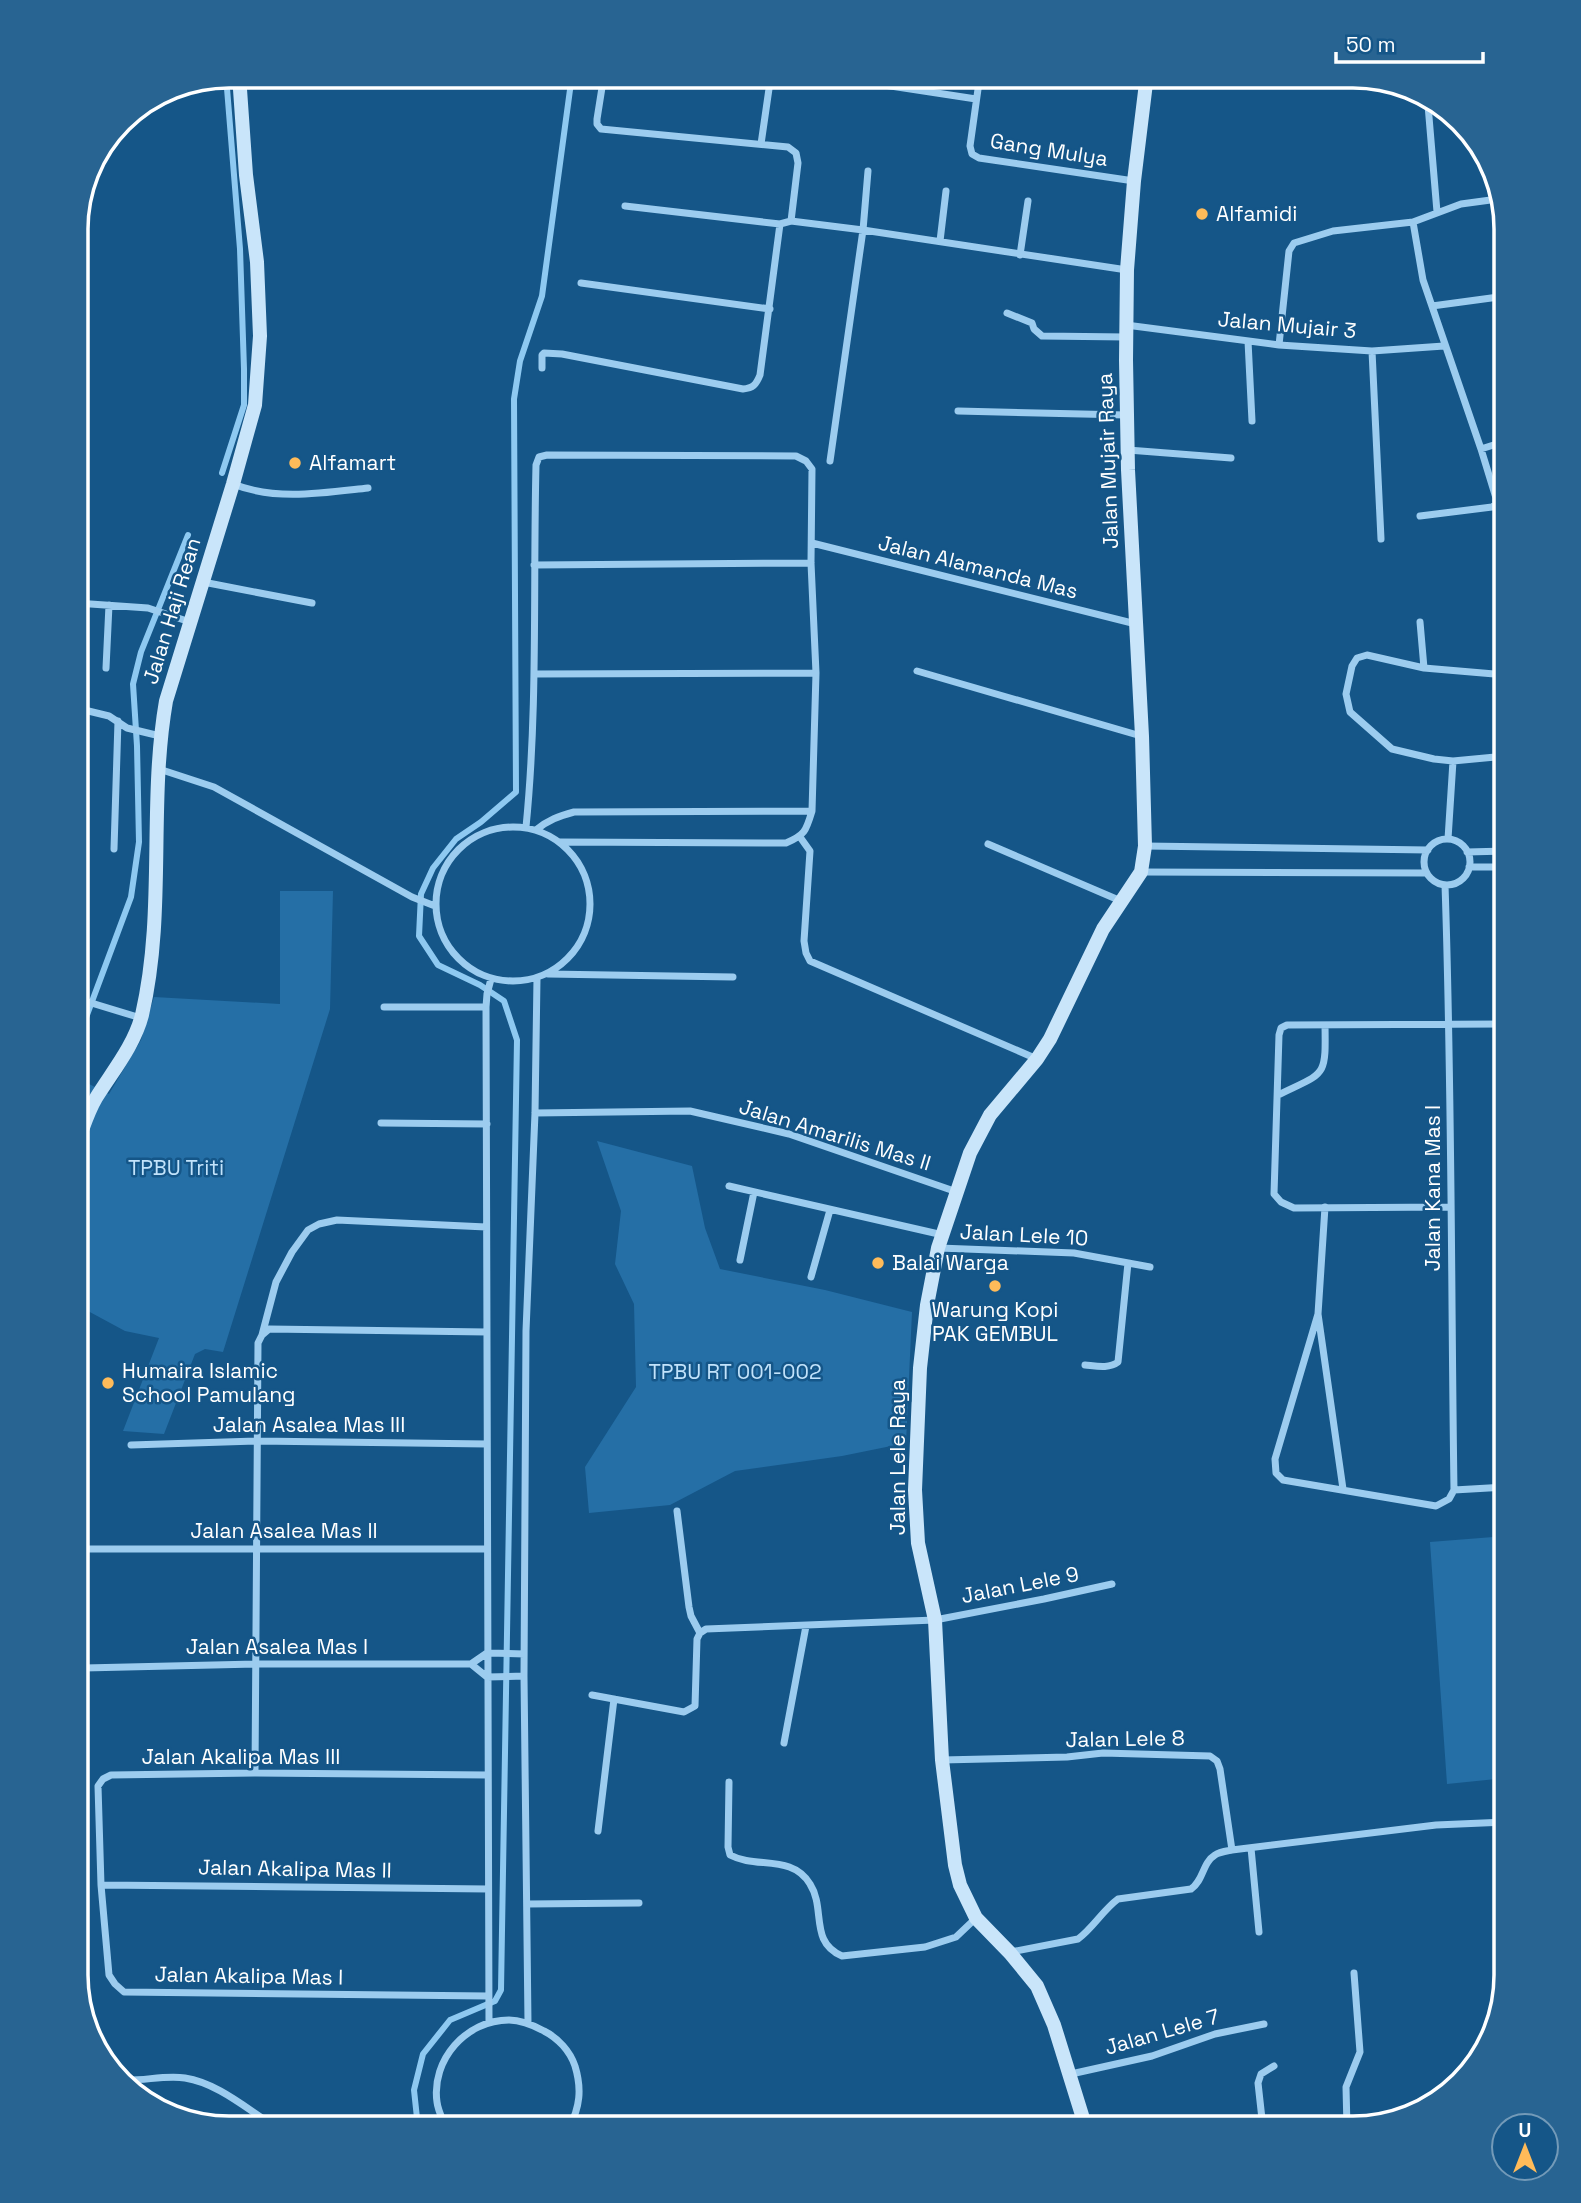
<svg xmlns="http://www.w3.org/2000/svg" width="1581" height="2203" font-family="'Space Grotesk',sans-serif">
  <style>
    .green { fill: #256fa6 }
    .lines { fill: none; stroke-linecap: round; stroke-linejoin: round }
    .stream { stroke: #8ec9f1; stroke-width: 6 }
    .street { stroke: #9cccef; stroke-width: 7 }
    .secondary { stroke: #c9e5fa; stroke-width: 14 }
    .poi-dot { fill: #ffbb59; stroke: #155688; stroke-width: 2.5 }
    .labels { text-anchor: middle; stroke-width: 5; stroke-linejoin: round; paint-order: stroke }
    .street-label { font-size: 21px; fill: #fff; stroke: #155688 }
    .poi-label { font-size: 21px; fill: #fff; stroke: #155688; text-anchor: start }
    .park-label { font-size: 21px; fill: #c2e3fb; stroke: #155688 }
    .rim { fill: none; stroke: #fff; stroke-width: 3.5 }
  </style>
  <rect width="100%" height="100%" fill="#155688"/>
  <!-- green -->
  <path class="green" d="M280 891H333L330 1009 223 1352 205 1349 195 1354 164 1434 123 1431 159 1338 125 1331 75 1304V1077L109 1094 141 1040 154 997 280 1004Z
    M597 1141 692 1166 705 1228 720 1269 825 1290 912 1312 906 1443 842 1456 735 1471 670 1505 589 1513 585 1467 636 1387 634 1304 615 1264 621 1211Z
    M1506 1536V1778L1447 1784 1430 1542Z"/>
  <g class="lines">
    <!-- stream -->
    <path class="stream" d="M222 473 244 405V369L240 249 226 76
      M75 1047 131 897 139 842 137 746 133 684 141 652 188 535
      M423 2127 417 2118 414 2090 423 2054 450 2020 495 2001 501 1990 517 1040 504 1001 480 985 438 965 419 936 421 894 433 868 456 839 481 822 516 792 514 399 520 361 542 296 572 75"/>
    <!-- street -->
    <path class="street" d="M853 75 854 80 858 81 976 99
      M980 75 970 146 972 154 979 158 1134 181
      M1428 105 1437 212
      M761 144 771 75
      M625 206 780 224
      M791 221 863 230 1127 270
      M940 241 946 191
      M1020 255 1028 201
      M581 283 770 309
      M1432 306 1506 296
      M1007 313 1032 323 1034 329 1042 336 1126 337
      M1126 325 1279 345 1372 351 1444 346
      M1248 341 1252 421
      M1279 345 1289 251 1294 243 1333 231 1413 222
      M1372 351 1381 539
      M542 368V355L544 353 562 354 743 389C753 388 756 385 760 375L780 224 791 221 798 163 796 153 788 147 601 129 597 124V119L604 75
      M958 411 1126 415
      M1481 449 1506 441
      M1128 450 1231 458
      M830 461 863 230 868 171
      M233 484C276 501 323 493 368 488
      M1420 516 1492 507 1496 504V498L1481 449 1423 280 1413 222 1461 204 1498 199
      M812 543 1136 624
      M534 565 811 563
      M203 582 312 603
      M76 603 148 608 190 622
      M1420 622 1424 668 1506 675
      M106 668 109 605
      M1424 668 1367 655 1357 658 1352 666 1346 694 1350 712 1392 749 1434 759 1453 761
      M917 671 1141 736
      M534 674 816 673
      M76 708 109 716 127 728 160 736
      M159 769 214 787 412 897 435 906
      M436 904a77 77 0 1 1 154 0a77 77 0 1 1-154 0Z
      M526 827C538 707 533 585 536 465L539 457 547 455 796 456 806 461 812 469 811 563 816 673 812 811C806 831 805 835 786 843L560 842
      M536 830C548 820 559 816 574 812L812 811
      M800 837 810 851 804 941 806 953 810 961 1037 1059
      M1448 839 1453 761 1506 756
      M1424 862a23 23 0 1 1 46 0a23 23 0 1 1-46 0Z
      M988 844 1121 901
      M1145 846 1428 850
      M114 849 118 721
      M1467 852 1506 851
      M1469 867H1506
      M1141 872 1426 873
      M548 974 733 977
      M75 998 141 1018
      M384 1007H486
      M1278 1095C1325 1072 1326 1079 1325 1025
      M535 1113 690 1111 789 1134 957 1192
      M381 1123 487 1124
      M729 1186 943 1235
      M1325 1207 1318 1314 1343 1489
      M1450 1207 1294 1208 1281 1202 1274 1194 1279 1035 1281 1028 1287 1025 1506 1024
      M939 1248 1074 1253 1150 1267
      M740 1260 754 1192
      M811 1277 830 1210
      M1318 1314 1275 1459 1276 1473 1283 1480 1436 1506 1449 1499 1454 1490C1451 1288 1452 1087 1445 885
      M262 1335 276 1282 292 1252 308 1230 319 1224 337 1220 486 1227
      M1085 1365C1096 1366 1109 1369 1118 1362L1128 1263
      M131 1445 257 1441 487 1444
      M1454 1490 1506 1487
      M677 1511 689 1607 691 1616 700 1633
      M80 1549H487
      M471 1664 487 1653 524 1654
      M84 1668 257 1664H471L487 1677 524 1676
      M592 1695 684 1712 695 1706 697 1639 700 1633 706 1629 935 1620 1044 1599 1112 1584
      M784 1743 806 1626
      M942 1760 1067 1757 1103 1753 1210 1756 1217 1761 1220 1769 1232 1850
      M255 1773 258 1343 262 1335 269 1329 487 1332
      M729 1782 728 1847 730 1855C756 1869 792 1854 810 1884 826 1909 809 1942 842 1956L925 1947 956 1937 976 1918
      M598 1831 614 1699
      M1251 1848 1259 1932
      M101 1885 488 1889
      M527 1904 639 1903
      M1011 1952 1078 1939C1093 1928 1103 1910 1118 1899L1191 1889C1204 1880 1202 1863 1215 1855 1219 1852 1227 1851 1232 1850L1436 1825 1506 1822
      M488 1996 124 1992 115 1984 109 1975 101 1885 98 1786 103 1779 111 1775 255 1773 488 1775
      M489 2023 486 1007 487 994 491 979
      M528 2023 524 1676 526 1331 535 1113 537 978
      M1071 2074 1152 2056 1215 2034 1264 2024
      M124 2080C144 2081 165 2075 185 2078 218 2083 248 2110 276 2127
      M446 2128C443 2120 438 2111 437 2102 431 2060 466 2020 509 2020 522 2020 533 2025 544 2031 558 2038 570 2051 575 2066 582 2089 580 2107 569 2128
      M1263 2128 1258 2083 1261 2074 1274 2066
      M1347 2128 1346 2087 1360 2052 1354 1973"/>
    <!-- secondary -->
    <path class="secondary" d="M75 1148C82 1132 87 1113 96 1098 112 1072 134 1046 142 1015 166 912 148 805 166 701L233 484 255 405 260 336 257 262 246 175 239 75
      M1086 2128 1054 2025 1037 1986 1010 1953 976 1918 960 1885 955 1865 942 1760 935 1620 918 1543 915 1490 920 1368 927 1305 938 1248 970 1153 990 1115 1037 1059 1050 1039 1103 929 1141 872 1145 846 1142 736 1128 470 1126 360 1127 270 1134 181 1147 75"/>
  </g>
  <!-- markers -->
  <g class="poi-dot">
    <circle cx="1202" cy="214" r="7"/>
    <circle cx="295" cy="463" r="7"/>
    <circle cx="878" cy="1263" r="7"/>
    <circle cx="995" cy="1286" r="7"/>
    <circle cx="108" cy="1383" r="7"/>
  </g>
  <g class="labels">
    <!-- street labels -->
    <g class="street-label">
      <text transform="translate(1049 150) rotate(9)" y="7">Gang Mulya</text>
      <text transform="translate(1287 325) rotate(5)" y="7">Jalan Mujair 3</text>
      <text transform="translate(1108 461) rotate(-92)" y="7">Jalan Mujair Raya</text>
      <text transform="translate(978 567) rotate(14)" y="7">Jalan Alamanda Mas</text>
      <text transform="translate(172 611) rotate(-73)" y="7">Jalan Haji Rean</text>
      <text transform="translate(835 1135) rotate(17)" y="7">Jalan Amarilis Mas II</text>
      <text transform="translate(1433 1188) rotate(-90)" y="7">Jalan Kana Mas I</text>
      <text transform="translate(1024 1235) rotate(3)" y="7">Jalan Lele 10</text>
      <text x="309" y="1432">Jalan Asalea Mas III</text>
      <text transform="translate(898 1457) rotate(-90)" y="7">Jalan Lele Raya</text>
      <text x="284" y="1538">Jalan Asalea Mas II</text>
      <text transform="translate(1020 1585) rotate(-11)" y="7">Jalan Lele 9</text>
      <text x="277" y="1654">Jalan Asalea Mas I</text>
      <text transform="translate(1125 1739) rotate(-1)" y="7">Jalan Lele 8</text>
      <text x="241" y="1764">Jalan Akalipa Mas III</text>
      <text transform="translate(295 1869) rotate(1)" y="7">Jalan Akalipa Mas II</text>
      <text transform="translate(249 1976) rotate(1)" y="7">Jalan Akalipa Mas I</text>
      <text transform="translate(1162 2032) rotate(-16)" y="7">Jalan Lele 7</text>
    </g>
    <!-- poi labels -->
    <g class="poi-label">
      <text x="1216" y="221">Alfamidi</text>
      <text x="309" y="470">Alfamart</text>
      <text x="892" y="1270">Balai Warga</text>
      <text x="995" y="1317" text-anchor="middle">Warung Kopi<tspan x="995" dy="24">PAK GEMBUL</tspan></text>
      <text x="122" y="1378">Humaira Islamic<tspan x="122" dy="24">School Pamulang</tspan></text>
    </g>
    <!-- park labels -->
    <g class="park-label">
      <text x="176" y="1175">TPBU Triti</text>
      <text x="735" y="1379">TPBU RT 001-002</text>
    </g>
  </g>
  <!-- crop -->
  <path d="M0 0H1581V2203H0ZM229 88H1353A141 141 0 0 1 1494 229V1975A141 141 0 0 1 1353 2116H229A141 141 0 0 1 88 1975V229A141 141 0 0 1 229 88Z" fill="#286492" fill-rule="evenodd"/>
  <path class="rim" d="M229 88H1353A141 141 0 0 1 1494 229V1975A141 141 0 0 1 1353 2116H229A141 141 0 0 1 88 1975V229A141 141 0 0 1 229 88Z"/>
  <!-- north arrow -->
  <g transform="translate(1525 2147)"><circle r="33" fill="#155688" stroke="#739ab8" stroke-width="2"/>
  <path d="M0-5L12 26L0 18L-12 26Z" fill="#ffbb59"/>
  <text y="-10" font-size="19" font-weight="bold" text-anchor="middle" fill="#ffffff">U</text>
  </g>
  <!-- scale -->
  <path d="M1336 52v10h147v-10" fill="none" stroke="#ffffff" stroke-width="3.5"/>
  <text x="1346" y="52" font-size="21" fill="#ffffff" stroke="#155688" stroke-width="5" paint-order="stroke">50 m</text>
</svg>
